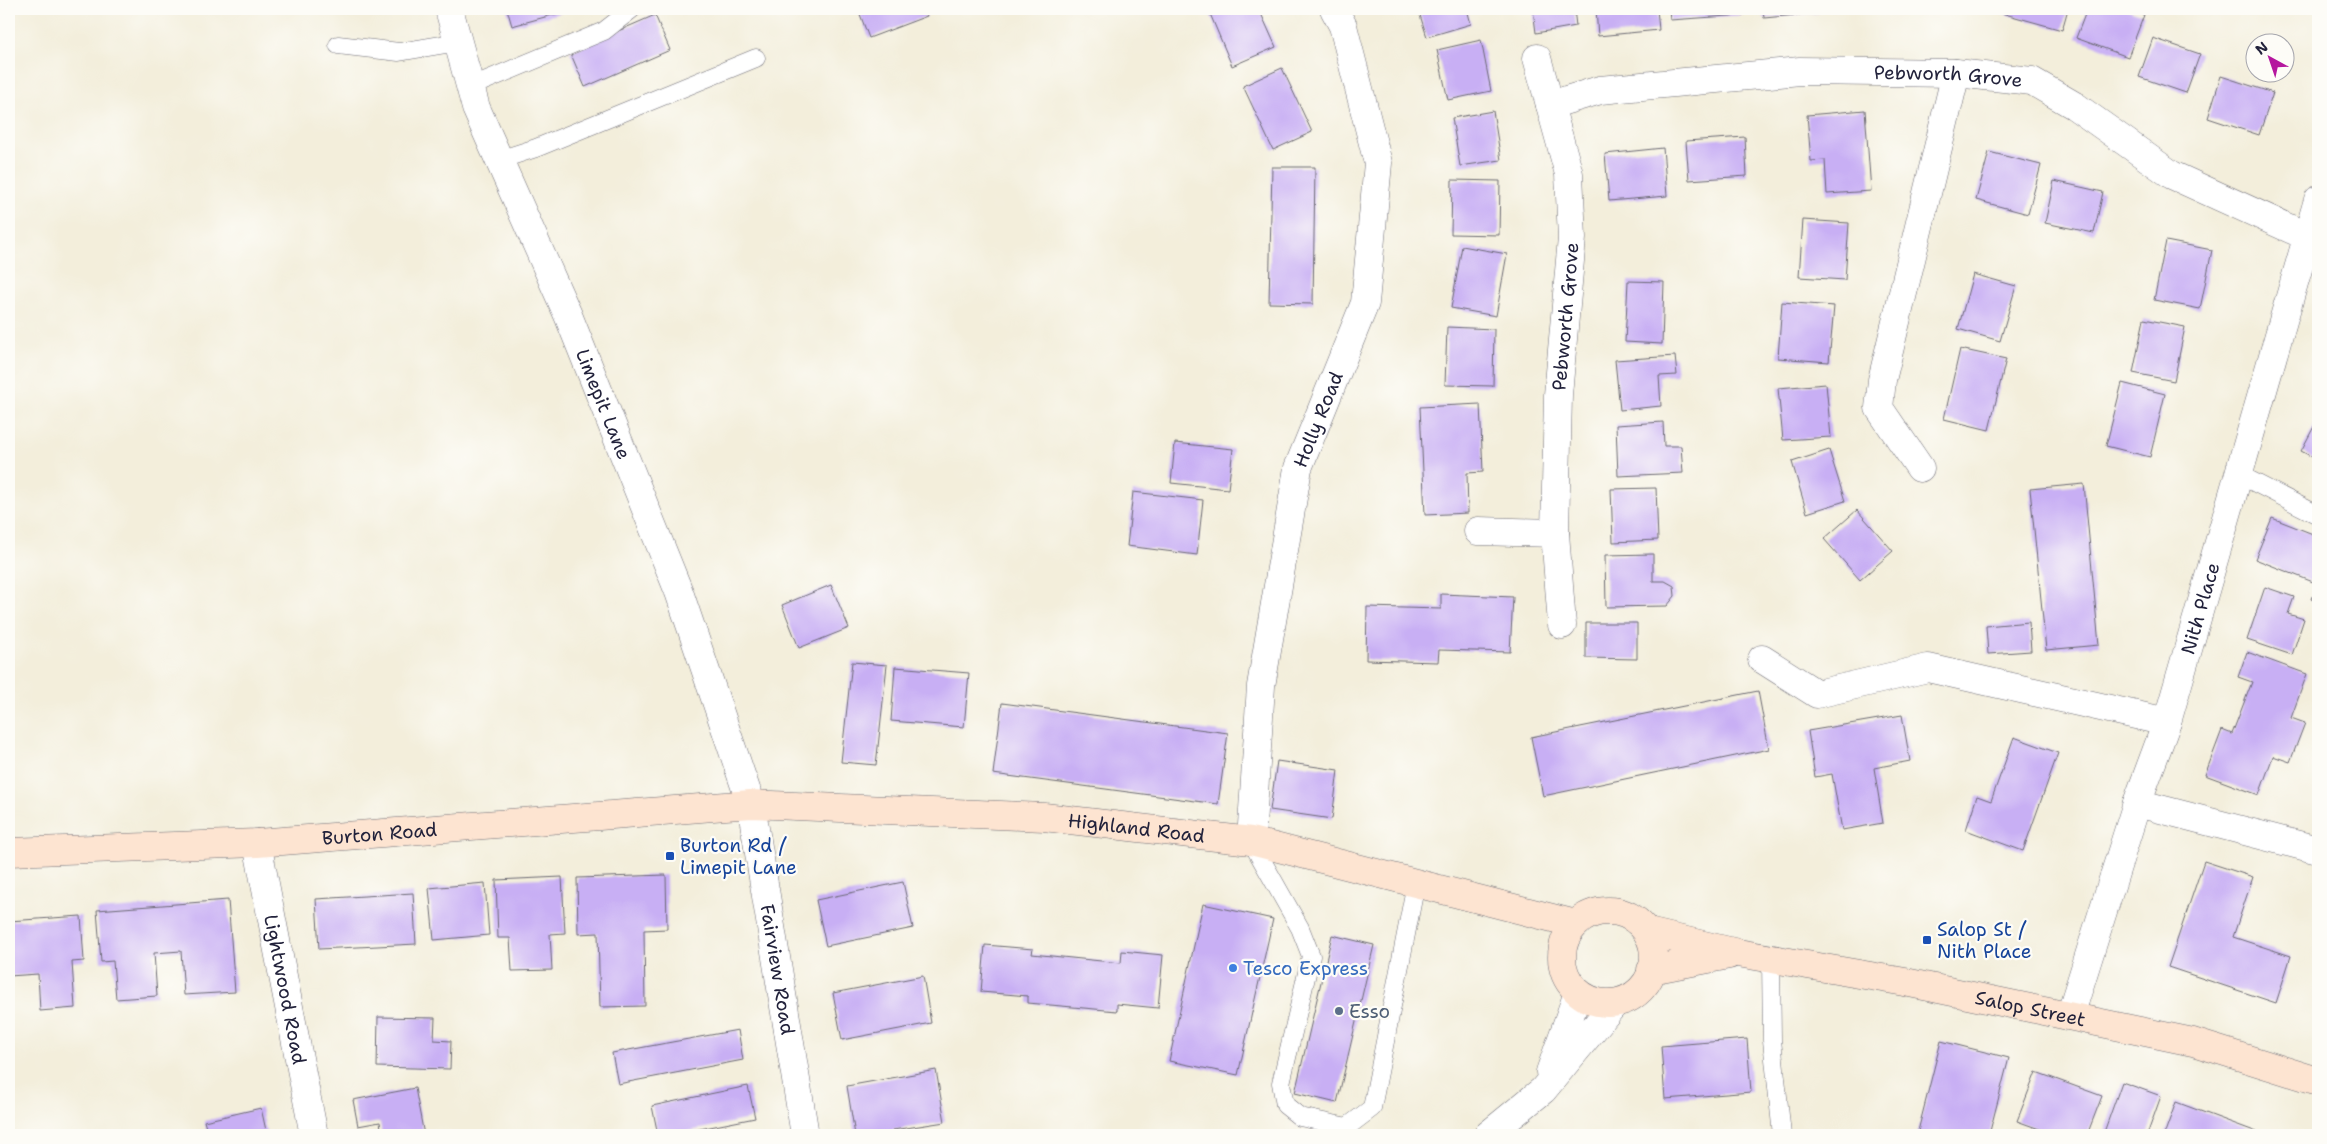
<svg xmlns="http://www.w3.org/2000/svg" width="2327" height="1144" font-family="'Shantell Sans',sans-serif">
  <style>
    .building { fill: #c8aff4 }
    .lines { fill: none; stroke-linecap: round; stroke-linejoin: round }
    .service-casing { stroke: #6b6973; stroke-width: 19 }
    .minor-casing { stroke: #6b6973; stroke-width: 29 }
    .tertiary-casing { stroke: #6b6973; stroke-width: 29 }
    .secondary-casing { stroke: #6b6973; stroke-width: 29 }
    .service { stroke: #fff; stroke-width: 18 }
    .minor { stroke: #fff; stroke-width: 28 }
    .tertiary { stroke: #fff; stroke-width: 28 }
    .secondary { stroke: #fde4d1; stroke-width: 28 }
    .transit-dot { fill: #1a4fb4; stroke: #fdfcf7; stroke-width: 2 }
    .shop-dot { fill: #3f7fe0; stroke: #fdfcf7; stroke-width: 2 }
    .service-dot { fill: #5c6f8a; stroke: #fdfcf7; stroke-width: 2 }
    .labels { text-anchor: middle; stroke-width: 4.5; stroke-linejoin: round; paint-order: stroke }
    .street-label { font-size: 19px; fill: #22223b; stroke: #fdfcf7 }
    .transit-label { font-size: 19px; fill: #164399; stroke: #fdfcf7; text-anchor: start }
    .shop-label { font-size: 19px; fill: #366cbe; stroke: #fdfcf7; text-anchor: start }
    .service-label { font-size: 19px; fill: #4e5e75; stroke: #fdfcf7; text-anchor: start }
  </style>
  <rect width="100%" height="100%" fill="#fdfcf7"/>
  <filter id="ink" filterUnits="userSpaceOnUse"><feTurbulence type="fractalNoise" baseFrequency=".02" numOctaves="2"/><feDisplacementMap in="SourceGraphic" scale="10" xChannelSelector="R" yChannelSelector="G"/><feConvolveMatrix kernelMatrix="1 2 1 2 8 2 1 2 1" color-interpolation-filters="sRGB"/></filter>
  <filter id="wash" filterUnits="userSpaceOnUse"><feTurbulence type="fractalNoise" baseFrequency=".0096" numOctaves="4" result="noise"/><feDisplacementMap in="SourceGraphic" scale="20" xChannelSelector="R" yChannelSelector="G"/><feGaussianBlur stdDeviation="1.12" result="paint"/><feColorMatrix in="noise" values="0 0 0 0 0 0 0 0 0 0 0 0 0 0 0 0 0 1.4 0 .05"/><feComposite in="paint" operator="in"/></filter>
  <g filter="url(#wash)">
    <rect width="100%" height="100%" fill="#f3eedb"/>
    <g id="blocks">
      <!-- building -->
      <path class="building" d="M507 9H567V11L512 26Z
        M858 9H924L927 16 869 38Z
        M1208 9H1259L1276 47 1232 66Z
        M1418 9H1467L1471 24 1427 37Z
        M1533 9H1574L1576 26 1536 33Z
        M1596 9H1657L1659 30 1598 36Z
        M1669 9H1742L1743 15 1670 20Z
        M1763 9H1818V13L1764 18Z
        M1879 9H1894V11L1879 10Z
        M1995 9H2068L2062 30 1994 11Z
        M2087 9H2126L2144 15 2128 57 2076 38Z
        M655 15 670 50 585 87 570 52Z
        M2153 38 2200 54 2186 93 2139 77Z
        M1481 40 1491 91 1448 100 1437 50Z
        M1282 68 1312 132 1273 150 1243 86Z
        M2221 76 2273 93 2259 135 2208 118Z
        M1865 110 1871 191 1827 194 1825 160 1811 161 1807 115Z
        M1493 111 1501 160 1460 166 1452 118Z
        M1745 137 1747 176 1689 180 1686 141Z
        M1663 148 1667 196 1609 201 1605 154Z
        M1989 152 2041 165 2028 214 1976 200Z
        M1272 167H1315L1313 304 1269 303Z
        M1452 180 1500 181 1499 235 1451 234Z
        M2054 181 2103 192 2094 233 2045 223Z
        M1803 220 1849 223 1845 280 1799 277Z
        M2166 241 2212 250 2200 309 2154 300Z
        M1462 246 1507 254 1496 316 1451 308Z
        M1973 274 2016 286 2000 341 1958 329Z
        M1628 281 1664 282 1662 344 1625 342Z
        M1782 302 1834 306 1829 362 1778 358Z
        M2144 319 2185 327 2174 381 2133 373Z
        M1447 327 1494 329 1493 386 1445 385Z
        M1960 349 2006 359 1989 430 1944 419Z
        M1675 356 1677 375 1659 376 1661 406 1620 410 1615 360Z
        M2122 383 2165 394 2150 457 2106 446Z
        M1826 384 1831 437 1783 440 1778 388Z
        M1480 404 1483 472 1467 473 1468 513 1425 515 1420 407Z
        M2318 419V460L2301 451Z
        M1663 422 1664 446H1681L1683 473 1618 476 1616 425Z
        M1175 443 1233 449 1228 489 1171 483Z
        M1829 450 1845 501 1807 513 1792 462Z
        M2084 484 2099 645 2046 650 2030 489Z
        M1656 488 1658 540 1613 542 1611 489Z
        M1133 492 1203 500 1197 555 1127 546Z
        M1857 510 1893 551 1860 580 1824 539Z
        M2272 518 2318 536V567L2313 582 2255 559Z
        M1653 554V581H1665L1674 586 1675 596 1667 606 1606 607 1605 555Z
        M2318 583V602L2312 599Z
        M831 585 849 628 799 648 782 605Z
        M2265 587 2294 597 2288 614 2304 619 2292 655 2247 640Z
        M1441 594 1513 597 1510 652 1439 650 1438 662 1366 660 1367 607 1441 609Z
        M2318 609V623L2313 621Z
        M2029 622 2031 651 1988 654 1986 626Z
        M1586 623H1637V659L1586 658Z
        M2247 652 2307 674 2291 718 2305 723 2290 762 2273 756 2259 795 2205 775 2222 730 2232 734 2252 682 2238 677Z
        M852 662 887 665 876 765 841 762Z
        M895 667 969 673 964 727 891 721Z
        M1758 691 1769 749 1543 796 1531 737Z
        M1002 703 1228 733 1218 804 993 774Z
        M1902 715 1910 761 1874 768 1883 823 1842 830 1832 774 1815 777 1808 731Z
        M2014 737 2058 753 2023 851 1966 830 1977 796 1991 801Z
        M1277 761 1338 770 1332 819 1270 810Z
        M2204 861 2253 877 2233 937 2291 956 2276 1003 2168 967Z
        M666 875 667 929 644 930 645 1006 600 1007 598 933 578 934 577 878Z
        M562 877 565 933 550 934 552 970 512 971 510 938H498L496 880Z
        M903 882 913 928 826 946 816 900Z
        M485 883 489 935 434 940 429 888Z
        M413 893 416 944 319 949 316 899Z
        M228 900 235 992 184 995 181 951 154 953 157 996 116 999 113 961 101 962 97 910Z
        M1203 904 1273 919 1238 1075 1169 1061Z
        M81 916 84 961 72 962 75 1008 40 1011 38 974 9 976V921Z
        M1332 935 1374 945 1337 1103 1295 1093Z
        M985 945 1033 949 1032 954 1121 963 1122 951 1163 955 1158 1008 1117 1004V1011L1028 1003V996L981 992Z
        M923 976 931 1023 842 1040 833 993Z
        M378 1017 435 1018 434 1040 451 1041 450 1069 377 1067Z
        M738 1030 743 1060 618 1084 612 1053Z
        M1747 1039 1751 1092 1665 1099 1661 1046Z
        M1941 1041 2009 1058 1989 1135H1917Z
        M936 1070 945 1122 893 1130 894 1135H855L847 1086Z
        M2036 1072 2102 1096 2087 1135H2056L2017 1121Z
        M2122 1082 2161 1096 2147 1135H2103Z
        M748 1086 755 1118 670 1135H658L652 1106Z
        M415 1088 424 1135H382L380 1122 358 1126 353 1100Z
        M2176 1102 2265 1135H2164Z
        M261 1108 267 1135H208L204 1121Z"/>
    </g>
  </g>
  <g filter="url(#ink)">
    <use href="#blocks" fill-opacity="0" stroke="#6b6973" stroke-width="1"/>
    <g class="lines">
      <defs>
        <path id="service" d="M338 45 399 52 458 42
          M470 87 604 31 632 9
          M499 160 536 148 756 58
          M2238 474 2318 515
          M1251 841 1300 928 1311 956 1281 1083 1285 1105 1300 1117 1347 1127 1372 1108 1416 883
          M1771 959 1772 1040 1782 1135"/>
        <g id="minor">
          <path id="s1" d="M449 9 476 108 568 315 679 592 751 804 805 1135"/>
          <path d="M1537 58 1550 105"/>
          <path d="M1920 468 1879 408 1882 380 1956 73"/>
          <path d="M1478 531 1555 533"/>
          <path id="s2" d="M1562 625 1555 533 1558 395 1572 238 1569 174 1550 105 1600 90 1800 71 1956 73 2032 81 2075 106 2172 175 2306 236"/>
          <path d="M1762 659 1817 694 1928 668 2167 722"/>
          <path d="M2137 803 2318 850"/>
          <path id="s3" d="M1251 841 1261 686 1298 468 1365 303 1378 163 1343 26 1334 9"/>
          <path id="s4" d="M257 843 314 1135"/>
          <path id="s5" d="M2070 1016 2137 803 2167 722 2318 200"/>
        </g>
        <path id="tertiary" d="M1550 1072 1578 993
          M1488 1135 1543 1090 1615 1003"/>
        <g id="secondary">
          <path id="s6" d="M9 852 257 843 751 804 1044 817 1251 841 1576 924"/>
          <circle cx="1608" cy="957" r="46"/>
          <path id="s7" d="M1648 932 1738 953 1905 982 2193 1042 2318 1081"/>
          <path d="M1651 970 1729 955"/>
        </g>
      </defs>
      <!-- service casing -->
      <use href="#service" class="service-casing"/>
      <!-- minor casing -->
      <use href="#minor" class="minor-casing"/>
      <!-- tertiary casing -->
      <use href="#tertiary" class="tertiary-casing"/>
      <!-- secondary casing -->
      <use href="#secondary" class="secondary-casing"/>
      <!-- service -->
      <use href="#service" class="service"/>
      <!-- minor -->
      <use href="#minor" class="minor"/>
      <!-- tertiary -->
      <use href="#tertiary" class="tertiary"/>
      <!-- secondary -->
      <use href="#secondary" class="secondary"/>
    </g>
  </g>
  <!-- markers -->
  <g class="transit-dot">
    <rect x="665" y="851" width="10" height="10" rx="2.5"/>
    <rect x="1922" y="935" width="10" height="10" rx="2.5"/>
  </g>
  <circle class="shop-dot" cx="1233" cy="968" r="5"/>
  <circle class="service-dot" cx="1339" cy="1011" r="5"/>
  <g class="labels">
    <!-- street labels -->
    <g class="street-label">
      <text dy="7" stroke="none"><textPath href="#s2" startOffset="925">Pebworth Grove</textPath></text>
      <text dy="7" stroke="none"><textPath href="#s2" startOffset="309">Pebworth Grove</textPath></text>
      <text dy="7" stroke="none"><textPath href="#s1" startOffset="425">Limepit Lane</textPath></text>
      <text dy="7" stroke="none"><textPath href="#s3" startOffset="429">Holly Road</textPath></text>
      <text dy="7" stroke="none"><textPath href="#s5" startOffset="428">Nith Place</textPath></text>
      <text dy="7" stroke="none"><textPath href="#s6" startOffset="1130">Highland Road</textPath></text>
      <text dy="7" stroke="none"><textPath href="#s6" startOffset="371">Burton Road</textPath></text>
      <text dy="7" stroke="none"><textPath href="#s1" startOffset="1019">Fairview Road</textPath></text>
      <text dy="7" stroke="none"><textPath href="#s4" startOffset="149">Lightwood Road</textPath></text>
      <text dy="7" stroke="none"><textPath href="#s7" startOffset="390">Salop Street</textPath></text>
    </g>
    <!-- transit labels -->
    <g class="transit-label">
      <text x="680" y="852">Burton Rd /<tspan x="680" dy="22">Limepit Lane</tspan></text>
      <text x="1937" y="936">Salop St /<tspan x="1937" dy="22">Nith Place</tspan></text>
    </g>
    <!-- shop labels -->
    <g class="shop-label">
      <text x="1243" y="975">Tesco Express</text>
    </g>
    <!-- service labels -->
    <g class="service-label">
      <text x="1349" y="1018">Esso</text>
    </g>
  </g>
  <!-- margin -->
  <rect width="2327" height="1144" fill="none" stroke="#fdfcf7" stroke-width="30"/>
  <!-- north arrow -->
  <g transform="translate(2270 58) rotate(320)"><circle r="24" fill="#fdfcf7" stroke="#a5a5ac"/>
  <path d="M0-4L9 19L0 12L-9 19Z" fill="#b5179e"/>
  <text y="-8" font-size="14" font-weight="bold" text-anchor="middle" fill="#22223b">N</text>
  </g>
</svg>
